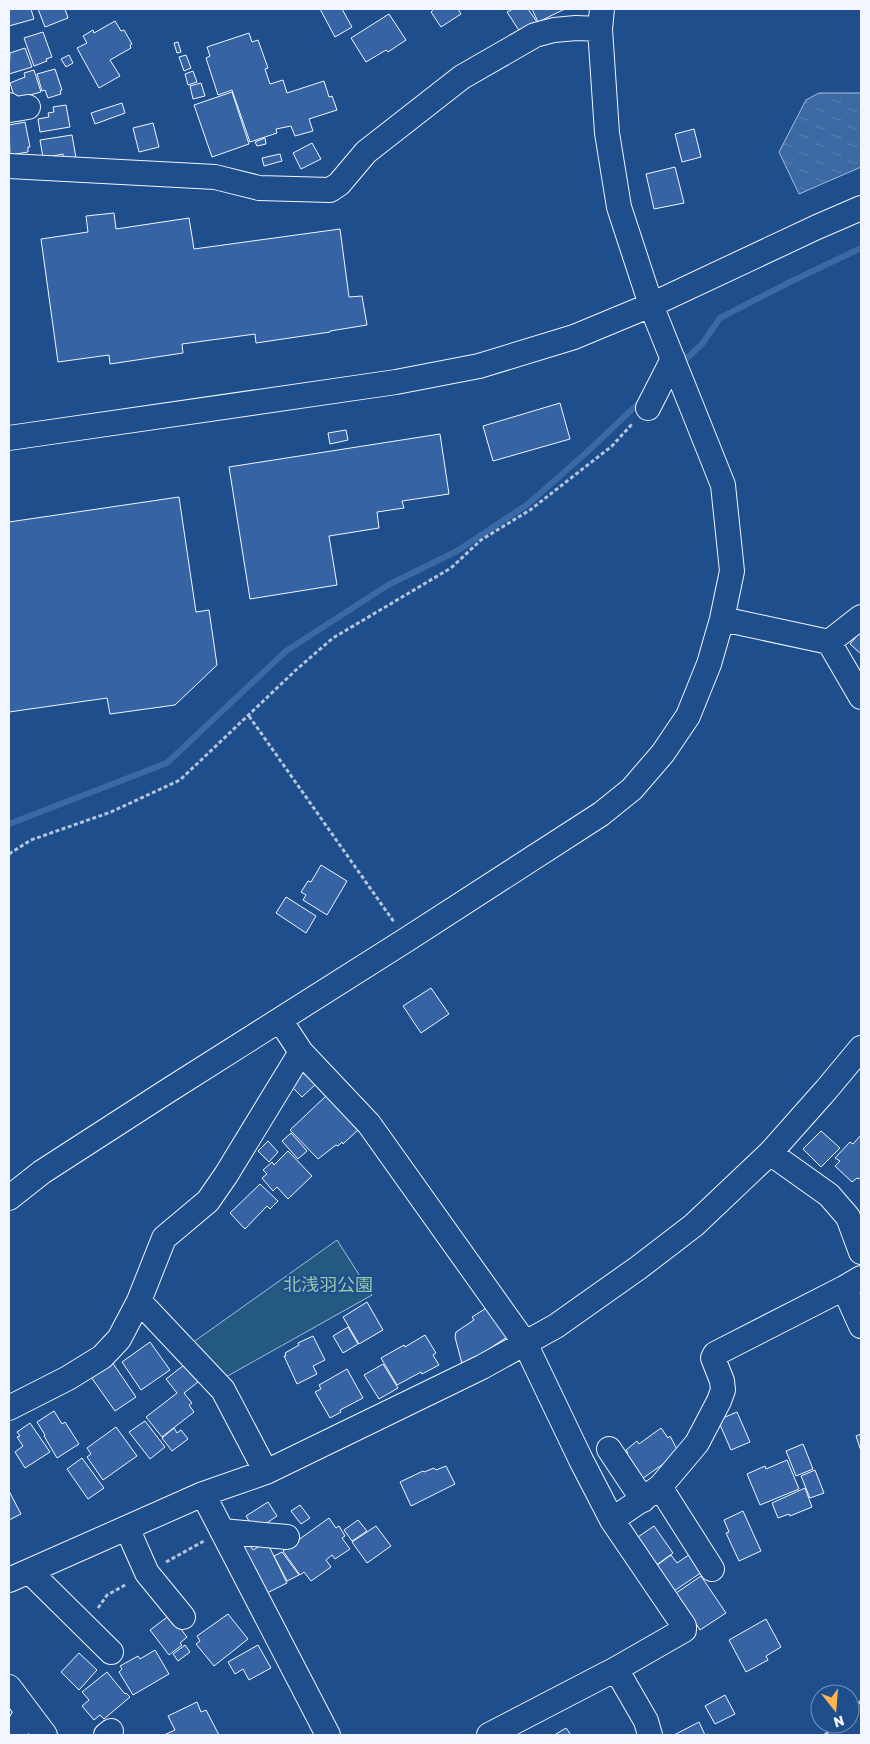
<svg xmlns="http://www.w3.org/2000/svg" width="870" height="1744" font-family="Rubik,'Noto Sans JP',sans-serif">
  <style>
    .green { fill: #245a82; stroke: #a8bbd7 }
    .water { fill: url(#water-ripples); stroke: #a8bbd7 }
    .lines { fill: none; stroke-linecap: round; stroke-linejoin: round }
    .stream { stroke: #3b69a3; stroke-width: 6 }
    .building { fill: #3563a3; stroke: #f2f6ff }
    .minor-casing { stroke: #f2f6ff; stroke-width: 26 }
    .path { stroke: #b3c4dc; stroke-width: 3; stroke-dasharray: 4 2.5; stroke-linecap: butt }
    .minor { stroke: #1f4e8c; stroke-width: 24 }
    .labels { text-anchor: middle; stroke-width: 4; stroke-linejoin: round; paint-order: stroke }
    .park-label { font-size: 18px; fill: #97c8a6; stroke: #1f4e8c }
  </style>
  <defs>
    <pattern id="water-ripples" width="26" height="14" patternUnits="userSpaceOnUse" patternTransform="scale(1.25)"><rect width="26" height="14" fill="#3b69a3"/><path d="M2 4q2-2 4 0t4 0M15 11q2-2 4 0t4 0" fill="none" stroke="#587fb1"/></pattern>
  </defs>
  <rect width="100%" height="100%" fill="#1f4e8c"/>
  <!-- green -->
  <path class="green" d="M337 1240 372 1295 224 1378 208 1357 192 1343Z"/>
  <!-- water -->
  <path class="water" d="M819 93H861V167L799 194 779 152 806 100Z"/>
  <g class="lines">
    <!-- stream -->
    <path class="stream" d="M681 364 702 344 720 318 790 282 861 248
      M9 824 167 763 286 651 388 585 457 551 528 504 586 453 642 400"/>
  </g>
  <!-- building -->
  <path class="building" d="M9 9H31L34 19 9 26Z
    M38 9H65L68 18 45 27Z
    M320 9H342L352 27 335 37Z
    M432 9H458L461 14 441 27 431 12 433 10Z
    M513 9H528L537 22 520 32 507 12Z
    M532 9H565L538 22Z
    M389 14 406 40 388 52 386 50 366 62 351 38Z
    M115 21 121 31 124 30 132 44 130 45 131 48 110 60 120 76 99 88 77 48 87 43 83 36 93 30 94 33Z
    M43 32 52 57 46 59 47 61 34 66 24 38Z
    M249 33 252 42 258 40 268 68 265 69 270 84 283 80 287 93 324 81 329 97 332 96 337 110 309 119 313 131 295 136 291 126 276 129 277 133 250 142 232 90 218 95 206 58 210 56 207 47Z
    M178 42 181 52 177 53 174 43Z
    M25 48 32 67 9 74 10 53Z
    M69 55 73 63 66 67 61 59Z
    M186 55 191 68 184 71 179 57Z
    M55 69 62 90 60 91 61 94 48 98 45 90 42 91 37 74Z
    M34 70 41 92 15 99 10 83 25 77 24 73Z
    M193 71 197 82 188 85 185 74Z
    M201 83 205 96 193 99 190 86Z
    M232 92 249 144 212 157 194 105Z
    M122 103 125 113 95 124 91 113Z
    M66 105 70 127 40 132 38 119 49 117 48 113 54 112 53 107Z
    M25 122 30 147H28V152L10 155 9 125Z
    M153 123 159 147 139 152 133 128Z
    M694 129 701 157 682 162 675 134Z
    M72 135 76 158 64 160 63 154 43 158 40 140Z
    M265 138 266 144 257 146 255 142Z
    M312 143 321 159 301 169 293 153Z
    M280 154 282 161 264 166 262 158Z
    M675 167 684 203 654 209 646 174Z
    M114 213 116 229 189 218 194 249 340 229 349 297 362 296 367 325 330 331V332L256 343 255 334 182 344 183 353 110 364 109 355 58 362 41 239 88 232 86 216Z
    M560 403 570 439 493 461 483 426Z
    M346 430 348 440 330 444 328 433Z
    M440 434 449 494 402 501 404 508 377 512 379 528 329 536 337 585 250 599 229 467Z
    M179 497 196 612 209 610 217 665 175 705 110 714 107 698 9 712V522Z
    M861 631V654L850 644Z
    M321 865 347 881 327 915 303 900 306 895 301 892 308 881 311 882Z
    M286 897 316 916 306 933 276 913Z
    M431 988 449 1014 421 1033 403 1006Z
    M306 1070 318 1082 302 1097 290 1085Z
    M327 1095 359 1129 343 1144 342 1142 338 1146 336 1145 318 1159 290 1130Z
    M821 1131 840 1148 821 1167 803 1149Z
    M291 1133 307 1151 298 1159 282 1141Z
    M861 1135V1177L859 1179 857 1178 852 1182 835 1166 840 1161 835 1158 850 1142 853 1144Z
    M268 1141 278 1152 269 1162 258 1151Z
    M288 1151 312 1176 288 1199 277 1187 273 1191 262 1178 267 1174 263 1170 272 1162 274 1165Z
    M260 1184 278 1201 270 1209 267 1206 245 1229 230 1213Z
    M367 1302 383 1330 359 1344 343 1317Z
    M488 1307 507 1337 471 1361 470 1359 462 1364 455 1337 456 1332 474 1320 472 1317Z
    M348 1327 358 1344 343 1353 333 1336Z
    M425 1335 436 1353 433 1355 439 1365 422 1374 421 1372 397 1385 381 1358 404 1345 405 1347Z
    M313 1336 325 1360 313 1366 317 1374 297 1384 284 1356H286L285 1353 299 1345 298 1343Z
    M150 1342 170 1370 141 1390 122 1362Z
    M112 1362 136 1397 115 1411 91 1377Z
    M383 1364 398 1388 379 1399 364 1375Z
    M184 1365 198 1382 184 1393 192 1403 189 1405 194 1412 162 1437 146 1417 177 1393 166 1379Z
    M347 1369 363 1398 340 1410 341 1412 330 1418 315 1392 321 1389 319 1385Z
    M54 1411 62 1424 65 1422 79 1444 57 1458 44 1436 45 1435 37 1422Z
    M737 1412 750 1442 731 1450 718 1420Z
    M145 1421 165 1447 150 1459 129 1432Z
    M30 1423 50 1452 25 1468 15 1452 23 1446 17 1437 20 1436 17 1432Z
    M116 1427 137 1456 103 1480 87 1457 91 1454 87 1448Z
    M174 1428 177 1433 181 1430 188 1439 172 1451 162 1438Z
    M661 1428 668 1438 670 1436 679 1453 636 1483 619 1459 628 1453 626 1450 637 1441 639 1444Z
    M861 1434V1451L856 1436Z
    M803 1444 813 1469 796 1476 786 1451Z
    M82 1458 104 1488 88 1499 67 1469Z
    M787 1460 799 1489 760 1505 747 1474 765 1466 766 1469Z
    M446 1466 455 1484 411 1506 400 1482 423 1471 424 1472 434 1468 436 1470Z
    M815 1470 824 1493 810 1498 801 1476Z
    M805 1488 812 1507 790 1516 789 1514 778 1518 772 1503Z
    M9 1491 21 1514 9 1520Z
    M268 1502 277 1516 255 1531 246 1516Z
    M300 1505 310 1518 301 1524 291 1511Z
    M743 1511 761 1551 739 1561 726 1533 729 1532 724 1520Z
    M329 1518 336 1528 339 1526 345 1536 342 1538 350 1549 335 1559 332 1555 326 1560 331 1567 311 1581 304 1572 300 1575 283 1551Z
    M358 1520 367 1531 352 1541 344 1530Z
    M376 1526 391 1546 367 1563 352 1542Z
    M654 1526 673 1553 655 1566 635 1539Z
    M247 1539 253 1550 267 1542 287 1583 265 1594 239 1543Z
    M282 1552 299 1575 287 1581 274 1556Z
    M693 1552 702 1572 674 1591 656 1566 671 1555 677 1563Z
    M701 1576 726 1613 700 1630 676 1593Z
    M228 1614 248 1639 214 1666 196 1644 200 1641 197 1636Z
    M170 1615 187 1637 180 1643 182 1645 169 1655 150 1630Z
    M766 1619 781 1647 766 1656 768 1660 746 1672 729 1640Z
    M185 1645 190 1652 178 1661 173 1654Z
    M258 1645 271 1668 249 1680 243 1669 235 1674 228 1662Z
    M155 1650 169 1674 133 1695 119 1672 122 1669 120 1666 138 1656 140 1659Z
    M79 1653 97 1670 79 1690 61 1672Z
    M107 1672 125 1694 126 1693 130 1697 104 1719 100 1715 94 1720 82 1706 89 1700 82 1692Z
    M725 1695 735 1714 715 1724 705 1706Z
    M197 1702 201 1712 206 1710 219 1735H164L175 1730 168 1716Z
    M699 1722 705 1735 708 1734 709 1735H674Z
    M566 1728 571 1735H557L556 1734Z"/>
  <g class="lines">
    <defs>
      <path id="minor" d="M9 105 10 110 28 107
        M9 166 215 177 259 188 330 190 339 184 366 152 462 77 535 35 554 30 576 28 600 29
        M648 408 673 359
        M9 438 396 382 479 366 574 337 651 305 817 227 861 208
        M722 619 829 642 861 697
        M829 642 861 617
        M280 1020 301 1052 369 1124 525 1343 581 1460 612 1520 684 1626V1630L616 1669 489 1735
        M770 1153 829 1195 848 1217 861 1252
        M9 1198 42 1172 169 1090 406 940 601 814 632 789 663 753 688 716 709 664 722 619 732 571 723 485 651 305 619 207 607 133 600 29 602 9
        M844 1288 861 1326
        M139 1301 223 1390 266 1472
        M9 1408 68 1378 102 1357 119 1339 139 1301 164 1238 208 1201 226 1175 301 1052
        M609 1449 643 1500
        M660 1487 712 1569
        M203 1494 328 1735
        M612 1520 660 1487 697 1443 719 1401 723 1390 722 1381 713 1358 715 1354 844 1288 861 1278
        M127 1528 147 1573 183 1617
        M222 1531 287 1537
        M29 1571 111 1652
        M9 1580 203 1494 266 1472 482 1367 556 1326 638 1268 694 1225 770 1153 826 1090 861 1048
        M616 1669 646 1721 650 1735
        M9 1687 45 1735
        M13 1735 27 1712
        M106 1735 111 1731"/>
    </defs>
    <!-- minor casing -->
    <use href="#minor" class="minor-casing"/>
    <!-- path -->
    <path class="path" d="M249 716 394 922
      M9 854 31 840 111 812 180 780 297 669 333 638 451 568 481 540 530 510 612 446 633 423
      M166 1562 204 1541
      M98 1608 107 1595 127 1584
      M850 1713 861 1701
      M825 1735 838 1724"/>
    <!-- minor -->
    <use href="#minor" class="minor"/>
  </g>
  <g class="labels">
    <!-- park labels -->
    <g class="park-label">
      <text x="328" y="1291">北浅羽公園</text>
    </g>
  </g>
  <!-- border -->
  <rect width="870" height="1744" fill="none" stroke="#f2f6ff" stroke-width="20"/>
  <!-- north arrow -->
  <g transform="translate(835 1709) rotate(163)"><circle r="24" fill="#1f4e8c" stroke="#7391ba"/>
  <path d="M0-4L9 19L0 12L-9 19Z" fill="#ffb74d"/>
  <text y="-8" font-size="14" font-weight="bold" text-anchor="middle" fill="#f2f6ff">N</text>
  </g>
</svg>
